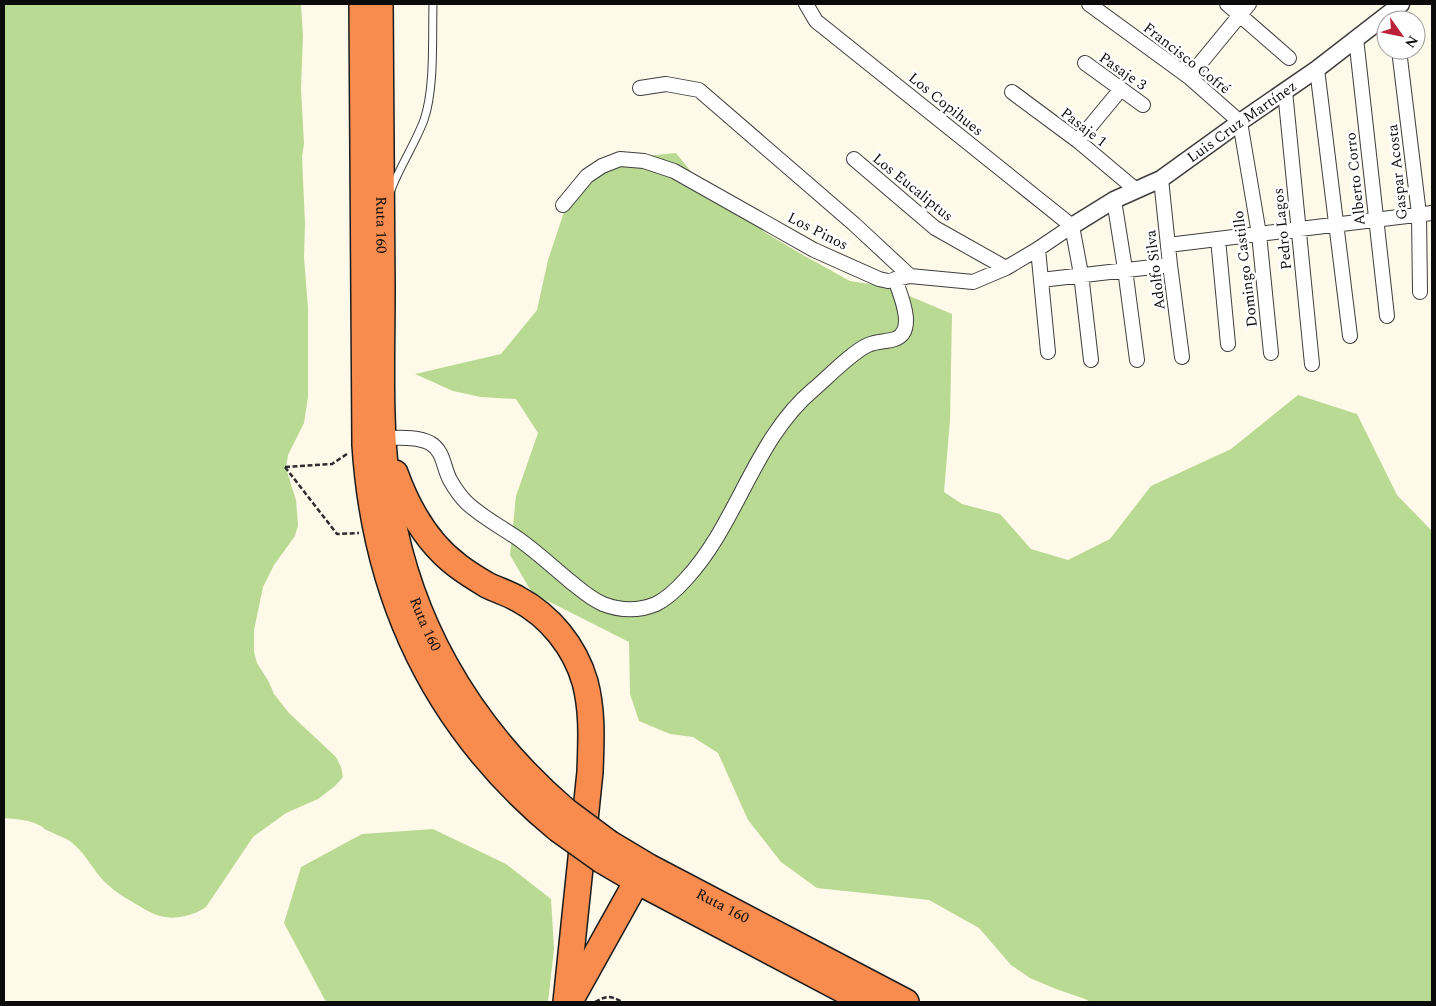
<svg xmlns="http://www.w3.org/2000/svg" width="1436" height="1006" font-family="Spectral,serif">
  <style>
    .forest { fill: #b9da92 }
    .lines { fill: none; stroke-linecap: round; stroke-linejoin: round }
    .service-casing { stroke: #3e3e3e; stroke-width: 9 }
    .minor-casing { stroke: #3e3e3e; stroke-width: 16 }
    .tertiary-casing { stroke: #3e3e3e; stroke-width: 19 }
    .motorway-casing { stroke: #1c1c1c; stroke-width: 28 }
    .path { stroke: #2d2d2d; stroke-width: 2.5; stroke-dasharray: 5 2.5; stroke-linecap: butt }
    .service { stroke: #fff; stroke-width: 7 }
    .minor { stroke: #fff; stroke-width: 14 }
    .tertiary { stroke: #fff; stroke-width: 16 }
    .motorway { stroke: #f78c4e; stroke-width: 25 }
    .motorway-bridge-casing { stroke: #1c1c1c; stroke-width: 28; stroke-linecap: butt }
    .motorway-bridge { stroke: #f78c4e; stroke-width: 25 }
    .labels { text-anchor: middle; stroke-width: 5; stroke-linejoin: round; paint-order: stroke }
    .street-label { font-size: 15px; fill: #0b0b0b; stroke: #fff }
  </style>
  <rect width="100%" height="100%" fill="#fff9e9"/>
  <!-- forest -->
  <path class="forest" d="M4 4H301L303 36 301 89 304 144 302 157 305 223 304 258 308 308V397L304 423 288 455 286 468 296 500 298 525 295 536 274 565 263 587 254 630V652L257 663 269 682 274 694 289 713 336 757 341 767 343 777 335 786 318 799 286 813 253 837 206 907C199 912 193 914 185 916 163 921 153 914 134 903 122 896 111 889 101 878 91 866 84 852 71 842 65 837 58 836 51 832 47 831 44 828 41 826 30 820 17 819 4 818Z
    M676 153 697 179 766 233 803 255 850 281 888 287 952 314 950 420 944 492 962 504 1000 514 1031 549 1068 560 1110 539 1151 486 1231 449 1298 395 1357 414 1397 495 1432 531V1002H1090L1085 999 1056 989 1030 978 1011 965 979 928 929 900 817 888 781 862 748 820 718 753 693 737 670 734 639 721 630 694 629 642 532 593 510 555 516 496 538 433 516 399 481 397 453 391 415 374 501 354 537 310 548 260 575 179 625 158Z
    M433 829 506 864 551 899 554 949 548 1002H326L284 923 301 867 362 834Z"/>
  <g class="lines">
    <defs>
      <path id="service" d="M391 190C400 166 415 144 424 120 435 88 432 38 433 4"/>
      <path id="minor" d="M806 4 816 21 1072 226
        M1089 4 1189 77 1240 122 1259 234 1271 353
        M1227 4 1289 58
        M1356 38 1387 316
        M1399 50 1419 214 1420 292
        M1085 63 1143 105
        M1317 69 1350 336
        M1189 77 1249 4
        M640 88 666 84 699 90 854 224 910 276
        M1285 91 1312 364
        M1012 92 1078 141 1135 189
        M1078 141 1121 89
        M854 159 935 228 1006 268
        M1161 179 1170 265 1182 357
        M1114 200 1125 269 1137 360
        M563 205 587 176 602 166 620 159 644 161 674 171 814 250 879 279 888 281 910 276 973 282 1006 268 1038 249 1072 226
        M1072 226 1081 274 1091 360
        M1218 239 1228 344
        M1168 245 1432 213
        M1038 249 1048 352
        M1041 280 1170 265
        M384 438C398 438 417 436 430 443 444 451 443 467 450 480 454 487 460 496 466 502 480 516 503 528 520 540 538 553 554 568 571 582 581 590 591 599 603 604 621 611 639 611 656 604 668 598 678 588 686 579 738 523 754 439 814 389 828 377 852 352 868 345 877 341 886 342 895 339 917 331 900 294 895 279"/>
      <g id="tertiary">
        <path id="s1" d="M1072 226 1114 200 1161 179 1240 122 1317 69 1401 4"/>
      </g>
      <g id="motorway">
        <path d="M362 4 365 445C375 600 438 730 558 829"/>
        <path id="s2" d="M380 4C381 99 381 194 382 290 382 354 379 420 387 485 403 615 467 726 566 811"/>
        <path d="M395 473C408 509 427 543 458 566 467 573 477 579 487 585 497 590 508 593 518 599 550 616 575 647 585 682 593 712 591 742 590 772L566 1002"/>
        <path id="s3" d="M609 843 649 867 906 1002"/>
        <path d="M603 861 637 881 866 1002"/>
        <path d="M570 1001 637 881"/>
      </g>
    </defs>
    <!-- service casing -->
    <use href="#service" class="service-casing"/>
    <!-- minor casing -->
    <use href="#minor" class="minor-casing"/>
    <!-- tertiary casing -->
    <use href="#tertiary" class="tertiary-casing"/>
    <!-- motorway casing -->
    <use href="#motorway" class="motorway-casing"/>
    <!-- path -->
    <path class="path" d="M285 467 337 534 359 533
      M285 467 332 464 347 454
      M595 1002C606 996 610 995 622 1002"/>
    <!-- service -->
    <use href="#service" class="service"/>
    <!-- minor -->
    <use href="#minor" class="minor"/>
    <!-- tertiary -->
    <use href="#tertiary" class="tertiary"/>
    <!-- motorway -->
    <use href="#motorway" class="motorway"/>
    <defs>
      <path id="motorway-bridge" d="M566 811 609 843
        M558 829 603 861"/>
    </defs>
    <!-- motorway-bridge casing -->
    <use href="#motorway-bridge" class="motorway-bridge-casing"/>
    <!-- motorway-bridge -->
    <use href="#motorway-bridge" class="motorway-bridge"/>
  </g>
  <g class="labels">
    <!-- street labels -->
    <g class="street-label">
      <text transform="translate(1187 58) rotate(38)" y="5">Francisco Cofré</text>
      <text transform="translate(1123 71) rotate(35)" y="5">Pasaje 3</text>
      <text transform="translate(946 104) rotate(39)" y="5">Los Copihues</text>
      <text dy="5" stroke="none"><textPath href="#s1" startOffset="200">Luis Cruz Martínez</textPath></text>
      <text transform="translate(1084 127) rotate(38)" y="5">Pasaje 1</text>
      <text transform="translate(1397 172) rotate(-96)" y="5">Gaspar Acosta</text>
      <text transform="translate(1355 179) rotate(-96)" y="5">Alberto Corro</text>
      <text transform="translate(913 187) rotate(39)" y="5">Los Eucaliptus</text>
      <text dy="5" stroke="none"><textPath href="#s2" startOffset="221">Ruta 160</textPath></text>
      <text transform="translate(1282 229) rotate(-96)" y="5">Pedro Lagos</text>
      <text transform="translate(818 231) rotate(27)" y="5">Los Pinos</text>
      <text transform="translate(1245 269) rotate(-97)" y="5">Domingo Castillo</text>
      <text transform="translate(1155 270) rotate(-97)" y="5">Adolfo Silva</text>
      <text dy="5" stroke="none"><textPath href="#s2" startOffset="626">Ruta 160</textPath></text>
      <text dy="5" stroke="none"><textPath href="#s3" startOffset="130">Ruta 160</textPath></text>
    </g>
  </g>
  <!-- border -->
  <rect width="1436" height="1006" fill="none" stroke="#0b0b0b" stroke-width="10"/>
  <!-- north arrow -->
  <g transform="translate(1401 35) rotate(123)"><circle r="24" fill="#ffffff" stroke="#9d9d9d"/>
  <path d="M0-4L9 19L0 12L-9 19Z" fill="#bd2137"/>
  <text y="-8" font-size="14" font-weight="bold" text-anchor="middle" fill="#0b0b0b">N</text>
  </g>
</svg>
